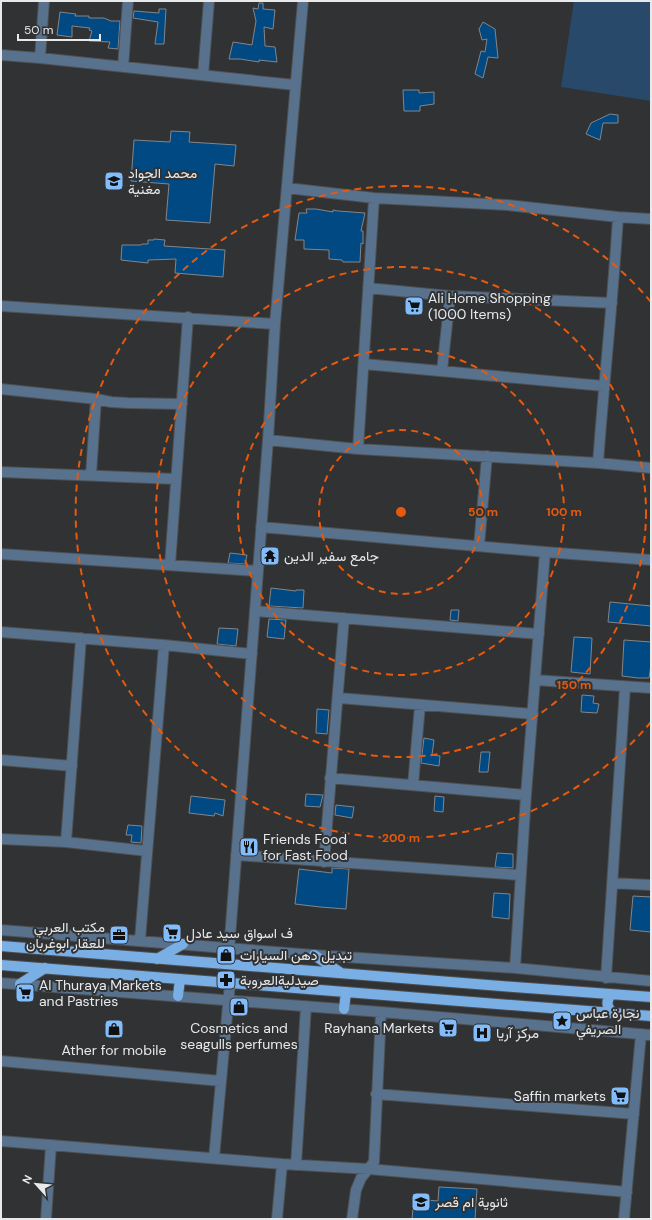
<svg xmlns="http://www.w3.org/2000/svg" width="652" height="1220" font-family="'DM Sans',Vazirmatn,sans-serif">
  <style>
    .pitch { fill: #28496a }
    .building { fill: #014983; stroke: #838588 }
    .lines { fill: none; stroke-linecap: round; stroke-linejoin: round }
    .minor-casing { stroke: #4d4f51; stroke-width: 12 }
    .major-casing { stroke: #4d4f51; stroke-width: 12 }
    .minor { stroke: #58718c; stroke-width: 10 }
    .major { stroke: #7aafe6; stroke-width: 10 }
    .ring { fill: none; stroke: #e8590c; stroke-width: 2; stroke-dasharray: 7 5 }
    .labels { text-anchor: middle; stroke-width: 4; stroke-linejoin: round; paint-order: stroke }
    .poi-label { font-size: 14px; fill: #e7e9eb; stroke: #303234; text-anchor: start }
    .centre { fill: #e8590c; stroke: #303234; stroke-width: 2 }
    .ring-label { font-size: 12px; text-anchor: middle; font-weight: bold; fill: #e8590c; stroke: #303234; stroke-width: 4; stroke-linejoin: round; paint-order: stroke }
  </style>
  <rect width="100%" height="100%" fill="#303234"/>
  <!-- pitch -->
  <path class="pitch" d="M574 1H651V101L561 87Z"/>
  <!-- building -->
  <path class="building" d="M259 3H263V9L275 10 273 29 264 27 265 46 275 47 277 62 259 60V62L240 59H229L233 42 252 45 256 21 253 8 258 9Z
    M159 9H166L164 44H155L158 22 133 18 134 11 159 13Z
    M60 12 76 14 75 16H89V18H104L111 21H120L118 49 108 48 110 42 89 41 92 31 89 30 90 28 72 26V37L57 35Z
    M483 22 495 29 498 58 488 57 483 78 475 74 481 51 485 52 487 39 482 40 479 29Z
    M403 90H419V93L434 92V104L420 106V111H404Z
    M610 114 618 115V123H603L600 140 586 134 591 123Z
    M171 131 190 132 189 142 236 145 234 166 215 164 210 223 166 220 169 184 131 181 134 140 170 142Z
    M306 209H316L333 212V210L338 211 365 213 361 231H363V244L361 243 360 262H343L342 260 329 259V250L304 249V240H295L299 213H307Z
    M154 239 165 240 164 246 225 250 223 277 175 273 176 259 148 260V263L121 260 122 245H141L142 244H148V240H154Z
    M230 553 247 555 245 564 228 563Z
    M271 588 296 591V590H304L303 608 269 606Z
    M610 602 651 606V626L608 622Z
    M451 610H459L458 621 450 620Z
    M269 619 286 620 284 639 267 637Z
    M219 628 238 629 236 646 217 644Z
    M574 637 592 638 590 674 571 672Z
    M624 640 651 642V665L649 678H638L622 676Z
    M582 695 594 696 593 703 599 704 597 713 581 712Z
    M317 709 329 710 327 734 316 733Z
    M424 738 434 740 432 755 440 756 439 766 421 763Z
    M481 752H490L488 772H479Z
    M306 794 323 795 320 807 305 806Z
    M191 796 225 800 223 816 215 813 214 816 189 813Z
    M435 796 444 797 443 812 434 811Z
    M336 805 354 807 352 818 335 815Z
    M128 825 142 826 141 843 131 842 132 835H126Z
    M497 853 513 854V868L495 867Z
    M332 868 349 869 346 909 320 907 295 904 299 869 332 873Z
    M494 893 510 894 509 919 492 917Z
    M633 896 651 897V932L630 930Z
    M439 1187 477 1189 475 1219H412L414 1199 438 1201Z"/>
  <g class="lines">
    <defs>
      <path id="minor" d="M1 55 40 58 295 85
        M40 58 44 1
        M123 67 128 1
        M203 75 209 1
        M287 188 374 198 507 205 618 217 651 219
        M368 288 450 296 612 303
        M1 306 275 324
        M364 364 604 386
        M442 371 450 296
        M1 389 96 399 111 402 128 403 182 404
        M268 440 358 449 598 463 651 468
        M358 449 374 198
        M598 463C604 381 613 299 618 217
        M1 472 176 479
        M91 475 96 399
        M261 527 545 552 651 560
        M479 546 487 456
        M1 554 258 571
        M170 565 188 317
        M255 611 539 634
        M1 632 164 645 252 654
        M535 680 651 688
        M339 698 533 714
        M1 760 72 766
        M330 778 526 795
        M413 785 420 705
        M1 839 66 842 147 851
        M66 842 81 638
        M236 855 520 875
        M324 862C330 780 338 700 344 618
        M612 883 651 885
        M1 930 314 955 515 968 651 981
        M140 940 164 645
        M228 964 268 440 275 324 303 1
        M515 968 526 795 545 552
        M606 978 625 687
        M1 983 381 1012 651 1035
        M1 1061 221 1081
        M376 1094 634 1114
        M1 1141 282 1164 369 1169 627 1192
        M214 1158 230 983
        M296 1165 306 1006
        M46 1219 51 1145
        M277 1219 282 1164
        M352 1219 356 1190 361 1178 374 1162 381 1012
        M624 1219 641 1034"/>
      <path id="major" d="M1 946 514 987 651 997
        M314 955 341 973
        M157 959 183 944
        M1 965 651 1016
        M20 984 45 968
        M611 994C606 1001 606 1007 613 1013
        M178 996 180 979
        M344 1009 346 992"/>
    </defs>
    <!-- minor casing -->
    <use href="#minor" class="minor-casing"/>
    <!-- major casing -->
    <use href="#major" class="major-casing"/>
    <!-- minor -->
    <use href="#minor" class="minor"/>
    <!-- major -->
    <use href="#major" class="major"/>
  </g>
  <!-- distance rings -->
  <g class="ring">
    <circle cx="401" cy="512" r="82"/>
    <circle cx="401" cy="512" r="163"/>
    <circle cx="401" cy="512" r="245"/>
    <path d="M651 722A326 326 0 1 1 651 302"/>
  </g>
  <!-- icons -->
  <defs>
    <symbol id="school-square" viewBox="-11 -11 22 22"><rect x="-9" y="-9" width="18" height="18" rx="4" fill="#82bcfa" stroke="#303234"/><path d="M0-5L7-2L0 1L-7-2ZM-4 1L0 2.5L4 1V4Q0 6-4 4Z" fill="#111"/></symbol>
    <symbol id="supermarket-square" viewBox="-11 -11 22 22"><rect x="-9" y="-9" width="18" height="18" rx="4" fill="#82bcfa" stroke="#303234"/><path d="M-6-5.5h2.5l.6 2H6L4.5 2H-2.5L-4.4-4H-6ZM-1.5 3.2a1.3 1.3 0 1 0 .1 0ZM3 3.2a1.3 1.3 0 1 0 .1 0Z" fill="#111"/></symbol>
    <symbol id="temple-square" viewBox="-11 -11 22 22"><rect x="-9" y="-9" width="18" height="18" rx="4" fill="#82bcfa" stroke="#303234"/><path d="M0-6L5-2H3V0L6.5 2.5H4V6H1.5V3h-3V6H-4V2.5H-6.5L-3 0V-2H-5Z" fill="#111"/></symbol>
    <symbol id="restaurant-square" viewBox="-11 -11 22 22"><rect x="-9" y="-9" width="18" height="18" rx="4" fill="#82bcfa" stroke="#303234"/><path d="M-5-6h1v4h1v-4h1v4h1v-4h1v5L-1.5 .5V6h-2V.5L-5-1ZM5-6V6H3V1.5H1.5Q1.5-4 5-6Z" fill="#111"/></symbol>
    <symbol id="office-square" viewBox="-11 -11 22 22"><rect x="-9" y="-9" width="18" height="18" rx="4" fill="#82bcfa" stroke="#303234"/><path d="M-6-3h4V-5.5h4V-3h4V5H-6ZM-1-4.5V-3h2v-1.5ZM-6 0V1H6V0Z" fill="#111"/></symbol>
    <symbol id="shop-square" viewBox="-11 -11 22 22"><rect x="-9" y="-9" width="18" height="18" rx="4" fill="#82bcfa" stroke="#303234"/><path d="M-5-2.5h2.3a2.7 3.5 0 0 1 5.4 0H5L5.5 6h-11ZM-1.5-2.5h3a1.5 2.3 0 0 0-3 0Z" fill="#111"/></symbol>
    <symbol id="pharmacy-square" viewBox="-11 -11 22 22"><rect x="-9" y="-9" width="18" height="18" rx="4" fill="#82bcfa" stroke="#303234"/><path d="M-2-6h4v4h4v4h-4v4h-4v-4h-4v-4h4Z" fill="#111"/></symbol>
    <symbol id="sight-square" viewBox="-11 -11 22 22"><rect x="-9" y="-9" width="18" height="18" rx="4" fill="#82bcfa" stroke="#303234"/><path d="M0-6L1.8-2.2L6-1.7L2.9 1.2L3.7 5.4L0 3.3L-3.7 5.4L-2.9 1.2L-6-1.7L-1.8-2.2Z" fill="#111"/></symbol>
    <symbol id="hospital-square" viewBox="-11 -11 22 22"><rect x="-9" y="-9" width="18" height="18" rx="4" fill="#82bcfa" stroke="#303234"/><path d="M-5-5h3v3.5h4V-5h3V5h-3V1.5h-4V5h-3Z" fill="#111"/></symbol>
  </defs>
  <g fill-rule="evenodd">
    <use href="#school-square" x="103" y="170" width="22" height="22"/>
    <use href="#supermarket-square" x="403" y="295" width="22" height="22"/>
    <use href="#temple-square" x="259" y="545" width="22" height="22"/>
    <use href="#restaurant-square" x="238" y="836" width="22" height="22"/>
    <use href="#supermarket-square" x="161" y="922" width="22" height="22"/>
    <use href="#office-square" x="108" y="924" width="22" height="22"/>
    <use href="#shop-square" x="215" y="944" width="22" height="22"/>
    <use href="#pharmacy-square" x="215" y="969" width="22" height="22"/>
    <use href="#supermarket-square" x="14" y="982" width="22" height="22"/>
    <use href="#shop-square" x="228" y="996" width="22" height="22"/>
    <use href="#sight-square" x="551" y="1010" width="22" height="22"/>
    <use href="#supermarket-square" x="437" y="1017" width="22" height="22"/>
    <use href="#shop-square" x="103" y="1018" width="22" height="22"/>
    <use href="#hospital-square" x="471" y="1022" width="22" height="22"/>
    <use href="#supermarket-square" x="609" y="1085" width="22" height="22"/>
    <use href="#school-square" x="410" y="1191" width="22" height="22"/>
  </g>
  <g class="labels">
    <!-- poi labels -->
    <g class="poi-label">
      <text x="128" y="178">محمد الجواد<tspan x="128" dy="16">مغنية</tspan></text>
      <text x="428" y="303">Ali Home Shopping<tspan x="428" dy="16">(1000 Items)</tspan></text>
      <text x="284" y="561">جامع سفير الدين</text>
      <text x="263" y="844">Friends Food<tspan x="263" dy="16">for Fast Food</tspan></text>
      <text x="105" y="932" text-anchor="end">مكتب العربي<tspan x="105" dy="16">للعقار ابوغربان</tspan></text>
      <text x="186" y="938">ف اسواق سيد عادل</text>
      <text x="240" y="960">تبديل دهن السيارات</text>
      <text x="240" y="985">صيدليةالعروبة</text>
      <text x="39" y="990">Al Thuraya Markets<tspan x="39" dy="16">and Pastries</tspan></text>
      <text x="576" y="1018">نجارة عباس<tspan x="576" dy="16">الصريفي</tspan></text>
      <text x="239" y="1033" text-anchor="middle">Cosmetics and<tspan x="239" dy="16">seagulls perfumes</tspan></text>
      <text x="434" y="1033" text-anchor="end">Rayhana Markets</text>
      <text x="496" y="1038">مركز آريا</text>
      <text x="114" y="1055" text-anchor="middle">Ather for mobile</text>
      <text x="606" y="1101" text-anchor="end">Saffin markets</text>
      <text x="435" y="1207">ثانوية ام قصر</text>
    </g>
  </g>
  <circle cx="401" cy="512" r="6" class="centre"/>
  <g class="ring-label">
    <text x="483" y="516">50 m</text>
    <text x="564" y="516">100 m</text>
    <text x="574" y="689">150 m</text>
    <text x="401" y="842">200 m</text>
  </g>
  <!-- border -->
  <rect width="652" height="1220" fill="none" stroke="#e7e9eb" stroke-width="4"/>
  <!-- north arrow -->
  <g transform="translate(36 1184) rotate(297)" stroke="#303234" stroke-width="3" paint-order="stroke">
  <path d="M0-3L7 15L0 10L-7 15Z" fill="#e7e9eb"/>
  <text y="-6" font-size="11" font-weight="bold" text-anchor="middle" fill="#e7e9eb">N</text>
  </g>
  <!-- scale -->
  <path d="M18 34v6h82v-6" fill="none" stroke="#e7e9eb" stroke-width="2"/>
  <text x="24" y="34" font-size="12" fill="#e7e9eb" stroke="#303234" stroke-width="3" paint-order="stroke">50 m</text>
</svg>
